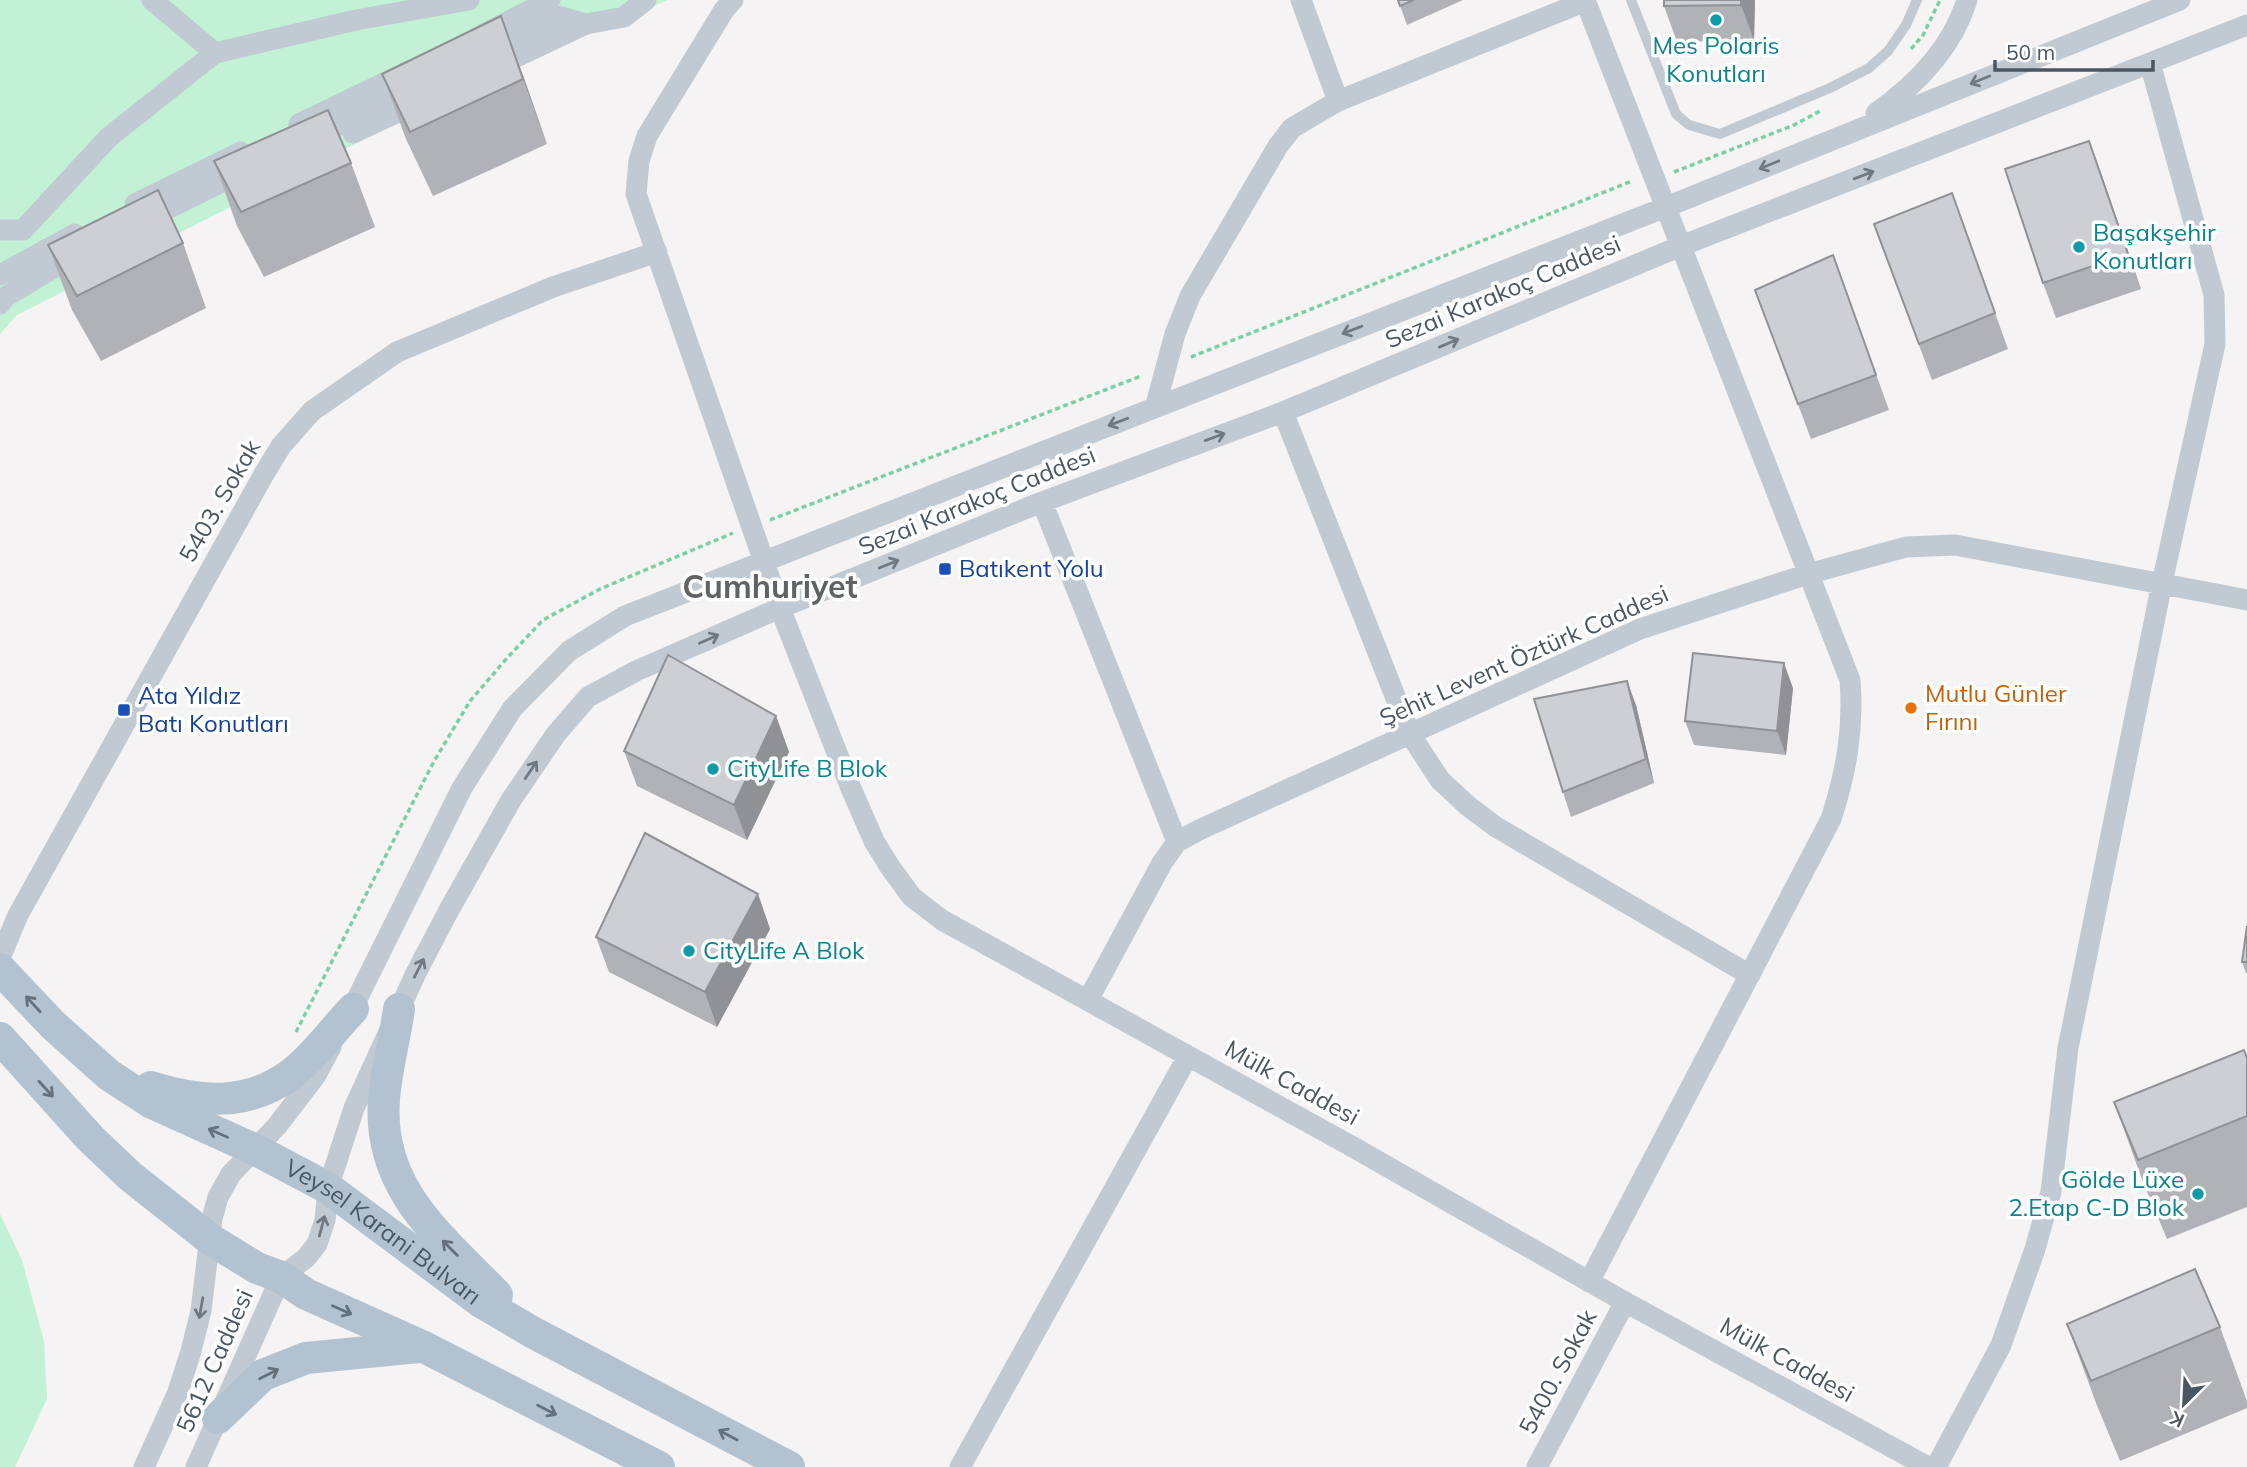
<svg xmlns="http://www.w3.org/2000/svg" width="2247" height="1467" font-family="Mulish,sans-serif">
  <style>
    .green { fill: #c3f1d5 }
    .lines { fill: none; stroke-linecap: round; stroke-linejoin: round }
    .path { stroke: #7ad0a6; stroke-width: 3.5; stroke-dasharray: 5 3.5; stroke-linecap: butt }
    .service { stroke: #c1cad2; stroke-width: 10 }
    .minor { stroke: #c1cad2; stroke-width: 21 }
    .primary { stroke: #b3c2d1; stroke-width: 32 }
    .wall { fill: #b0b2b7 }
    .shaded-wall { fill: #909195 }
    .building { fill: #cdcfd5; stroke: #909195; stroke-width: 2 }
    .oneway { stroke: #6e7983 }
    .oneway2 { stroke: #64717d }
    .culture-dot { fill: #0f9aa8; stroke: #fff; stroke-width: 2.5 }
    .transit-dot { fill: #1a4fb4; stroke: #fff; stroke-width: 2.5 }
    .food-dot { fill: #e8710a; stroke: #fff; stroke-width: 2.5 }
    .labels { text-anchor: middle; stroke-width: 7; stroke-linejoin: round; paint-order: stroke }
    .culture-label { font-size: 24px; fill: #0d838f; stroke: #fff; text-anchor: start }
    .street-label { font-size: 24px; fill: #4a5661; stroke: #fff }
    .transit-label { font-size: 24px; fill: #164399; stroke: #fff; text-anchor: start }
    .food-label { font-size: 24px; fill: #c56008; stroke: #fff; text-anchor: start }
    .district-label { font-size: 32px; font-weight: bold; fill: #5f6368; stroke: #fff }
  </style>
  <rect width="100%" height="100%" fill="#f5f3f3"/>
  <!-- green -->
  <path class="green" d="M0 0H668L519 61 17 315 0 334Z
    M0 1214 22 1260 44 1341 47 1399 15 1467H0Z"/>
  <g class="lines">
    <!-- path -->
    <path class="path" d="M1911 49 1923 35 1940 0
      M1674 172 1794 125 1822 110
      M1191 357 1632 181
      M770 520 1141 376
      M296 1032 433 763 470 701 508 657 543 620 600 589 733 533"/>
    <!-- service -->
    <path class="service" d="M1631 0 1676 114 1689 125 1720 134 1830 88 1869 68 1888 51 1906 25 1917 0"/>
    <!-- minor -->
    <path class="minor" d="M152 0 215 53
      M733 0 724 10 647 136 639 161 636 194 780 608 850 786 874 841 890 867 912 897 942 920 1353 1147 1625 1302 1928 1467
      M1301 0 1338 101
      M1585 0 1850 680C1854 729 1846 773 1831 819L1589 1282
      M478 37 550 0
      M485 52 558 16 586 24 624 17 646 0
      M493 68 586 24
      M1876 113C1916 85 1952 48 1967 0
      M299 124 411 70
      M353 133 422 101
      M310 139 416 86
      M135 204 241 152
      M143 221 246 170
      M0 230H23L109 137 215 53 356 20 469 0
      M0 275 75 234
      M0 304 5 297 80 252
      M1155 408 1175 334 1190 296 1278 146 1292 128 1338 101 1586 1
      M1283 412 1410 734 1440 780 1468 806 1496 827 1750 975
      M1042 502 1177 842
      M0 958 18 915 264 474 281 446 312 411 397 352 553 287 657 252
      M1088 1000 1162 863 1177 842 1199 830 1640 629 1808 574 1906 547 1955 545 2247 600
      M347 1019 462 788 512 709 569 651 625 616 1666 207 2180 0
      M144 1467 178 1392 191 1351 201 1311 212 1219 218 1197 231 1174 277 1126 316 1075 331 1047
      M196 1467 281 1277 306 1258 317 1244 325 1220 328 1188 354 1108 416 973 449 910 511 800 556 734 588 697 636 671 780 608 1042 502 1283 412 1681 246 2247 25
      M960 1467 1188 1056
      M1537 1467 1625 1302
      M1936 1467 2001 1345 2035 1249 2051 1192 2068 1048 2162 583 2215 344 2214 295 2150 63"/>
    <!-- primary -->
    <g class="primary">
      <path id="s1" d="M0 969 53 1025 109 1075 152 1103 256 1150 328 1188 481 1302 532 1332 789 1467"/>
      <path d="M399 1009C395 1038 386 1071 384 1099 377 1189 441 1237 497 1295"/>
      <path d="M0 1038 90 1138 130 1176 211 1240 257 1268 281 1277 306 1294 422 1346 659 1467"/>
      <path d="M151 1087C200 1102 246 1107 290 1075 313 1058 333 1030 353 1009"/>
      <path d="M218 1418 263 1375 306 1358 419 1347"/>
    </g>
  </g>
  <!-- wall -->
  <path class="wall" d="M1398 0H1463L1407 25Z
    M1755 0 1754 40 1677 42 1664 6Z
    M501 16 547 144 433 196 406 139 382 74Z
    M2089 141 2141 289 2056 318 2043 283Z
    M214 161 351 163 375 227 264 277 237 226Z
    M1952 193 2008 349 1932 380 1874 224Z
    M183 243 206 308 101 361 72 310 48 245Z
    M1833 255 1889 410 1811 439 1755 290Z
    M1793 688 1786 755 1694 745 1685 721Z
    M1636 705 1654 783 1571 817 1563 792Z
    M776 716 789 752 747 840 637 786 624 751Z
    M758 894 770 929 717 1027 609 972 596 937Z
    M2247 926V973H2246L2242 962Z
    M2247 1058V1207L2167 1239 2143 1182 2114 1102Z
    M2067 1324 2220 1327 2247 1401V1408L2120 1461 2096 1403Z"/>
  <!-- shaded-wall -->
  <path class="shaded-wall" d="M1741 0H1755L1754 40 1741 5Z
    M501 16 525 81 547 144 523 79Z
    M2089 141 2102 176 2141 289 2128 254Z
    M1784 663 1793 688 1786 755 1777 731Z
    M1627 681 1636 705 1654 783 1646 759Z
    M776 716 789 752 747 840 734 805Z
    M758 894 770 929 717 1027 705 992Z"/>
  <!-- building -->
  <path class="building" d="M1398 0H1414L1400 6Z
    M1664 0H1741V5L1664 6Z
    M501 16 523 79 410 132 382 74Z
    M328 110 351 163 241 212 214 161Z
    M2089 141 2128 254 2043 283 2005 169Z
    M158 190 183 243 77 296 48 245Z
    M1952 193 1995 313 1919 344 1874 224Z
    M1833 255 1876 375 1798 404 1755 290Z
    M1693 653 1784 663 1777 731 1685 721Z
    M668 655 776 716 734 805 624 751Z
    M1627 681 1646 759 1563 792 1534 699Z
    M645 833 758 894 705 992 596 937Z
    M2247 926V962H2242Z
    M2244 1050 2247 1058V1116L2138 1160 2114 1102Z
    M2195 1269 2220 1327 2091 1381 2067 1324Z"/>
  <!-- one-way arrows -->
  <defs><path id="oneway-shaft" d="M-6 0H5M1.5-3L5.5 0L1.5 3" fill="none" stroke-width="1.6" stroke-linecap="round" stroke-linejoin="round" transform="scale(1.75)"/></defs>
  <g class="oneway">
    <use href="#oneway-shaft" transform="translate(1980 80) rotate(158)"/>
    <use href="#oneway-shaft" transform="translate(1769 165) rotate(158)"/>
    <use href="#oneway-shaft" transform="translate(1864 175) rotate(-21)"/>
    <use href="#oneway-shaft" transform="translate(1352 330) rotate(159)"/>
    <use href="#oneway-shaft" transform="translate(1449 343) rotate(-23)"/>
    <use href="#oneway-shaft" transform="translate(1118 422) rotate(159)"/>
    <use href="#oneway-shaft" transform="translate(1215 437) rotate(-20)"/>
    <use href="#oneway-shaft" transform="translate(889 564) rotate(-22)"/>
    <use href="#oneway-shaft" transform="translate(709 639) rotate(-24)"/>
    <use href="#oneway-shaft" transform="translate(531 770) rotate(-56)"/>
    <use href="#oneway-shaft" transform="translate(419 968) rotate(-63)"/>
    <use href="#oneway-shaft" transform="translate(322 1226) rotate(-75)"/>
    <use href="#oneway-shaft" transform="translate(201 1308) rotate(100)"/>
  </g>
  <g class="oneway2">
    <use href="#oneway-shaft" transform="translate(33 1004) rotate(-133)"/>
    <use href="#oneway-shaft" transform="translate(46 1089) rotate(48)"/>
    <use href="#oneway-shaft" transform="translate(218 1133) rotate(-156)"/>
    <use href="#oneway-shaft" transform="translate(450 1248) rotate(-135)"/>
    <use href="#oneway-shaft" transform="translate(342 1310) rotate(24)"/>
    <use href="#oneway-shaft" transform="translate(269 1374) rotate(-27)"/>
    <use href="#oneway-shaft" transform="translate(547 1410) rotate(27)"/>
    <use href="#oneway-shaft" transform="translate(728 1435) rotate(-152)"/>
  </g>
  <!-- markers -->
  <g class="culture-dot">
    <circle cx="1716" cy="20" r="7"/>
    <circle cx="2079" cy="247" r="7"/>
    <circle cx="713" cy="769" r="7"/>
    <circle cx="689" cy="951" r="7"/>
    <circle cx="2198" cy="1194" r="7"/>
  </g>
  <g class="transit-dot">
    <rect x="938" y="562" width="14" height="14" rx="3.5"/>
    <rect x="117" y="703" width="14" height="14" rx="3.5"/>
  </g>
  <circle class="food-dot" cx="1911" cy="708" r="7"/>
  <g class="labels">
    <!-- culture labels -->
    <g class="culture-label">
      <text x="1716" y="54" text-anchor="middle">Mes Polaris<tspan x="1716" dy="28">Konutları</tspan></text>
      <text x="2093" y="241">Başakşehir<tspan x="2093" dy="28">Konutları</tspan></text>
      <text x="727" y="777">CityLife B Blok</text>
      <text x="703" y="959">CityLife A Blok</text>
      <text x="2184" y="1188" text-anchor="end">Gölde Lüxe<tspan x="2184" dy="28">2.Etap C-D Blok</tspan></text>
    </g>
    <!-- street labels -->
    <g class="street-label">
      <text transform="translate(1503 292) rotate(-23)" y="8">Sezai Karakoç Caddesi</text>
      <text transform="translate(220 501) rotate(-60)" y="8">5403. Sokak</text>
      <text transform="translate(977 501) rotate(-22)" y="8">Sezai Karakoç Caddesi</text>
      <text transform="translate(1524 656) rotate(-24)" y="8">Şehit Levent Öztürk Caddesi</text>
      <text transform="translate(1292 1083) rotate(29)" y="8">Mülk Caddesi</text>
      <text dy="8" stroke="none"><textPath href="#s1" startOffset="469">Veysel Karani Bulvarı</textPath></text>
      <text transform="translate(1787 1360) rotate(29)" y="8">Mülk Caddesi</text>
      <text transform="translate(215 1361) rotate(-66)" y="8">5612 Caddesi</text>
      <text transform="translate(1558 1372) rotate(-62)" y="8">5400. Sokak</text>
    </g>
    <!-- transit labels -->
    <g class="transit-label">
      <text x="959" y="577">Batıkent Yolu</text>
      <text x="138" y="704">Ata Yıldız<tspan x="138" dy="28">Batı Konutları</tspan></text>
    </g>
    <!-- food labels -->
    <g class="food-label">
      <text x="1925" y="702">Mutlu Günler<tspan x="1925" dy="28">Fırını</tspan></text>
    </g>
    <!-- district labels -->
    <g class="district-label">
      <text x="770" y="598">Cumhuriyet</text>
    </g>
  </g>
  <!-- north arrow -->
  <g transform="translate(2184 1404) rotate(204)" stroke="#ffffff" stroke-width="5" paint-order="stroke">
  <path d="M0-5L12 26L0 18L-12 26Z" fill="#4a5661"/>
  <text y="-10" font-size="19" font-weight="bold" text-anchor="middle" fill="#4a5661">K</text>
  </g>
  <!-- scale -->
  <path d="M1995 60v10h158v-10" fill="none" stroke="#4a5661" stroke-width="3.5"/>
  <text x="2006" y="60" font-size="21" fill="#4a5661" stroke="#ffffff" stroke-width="5" paint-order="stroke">50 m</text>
</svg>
